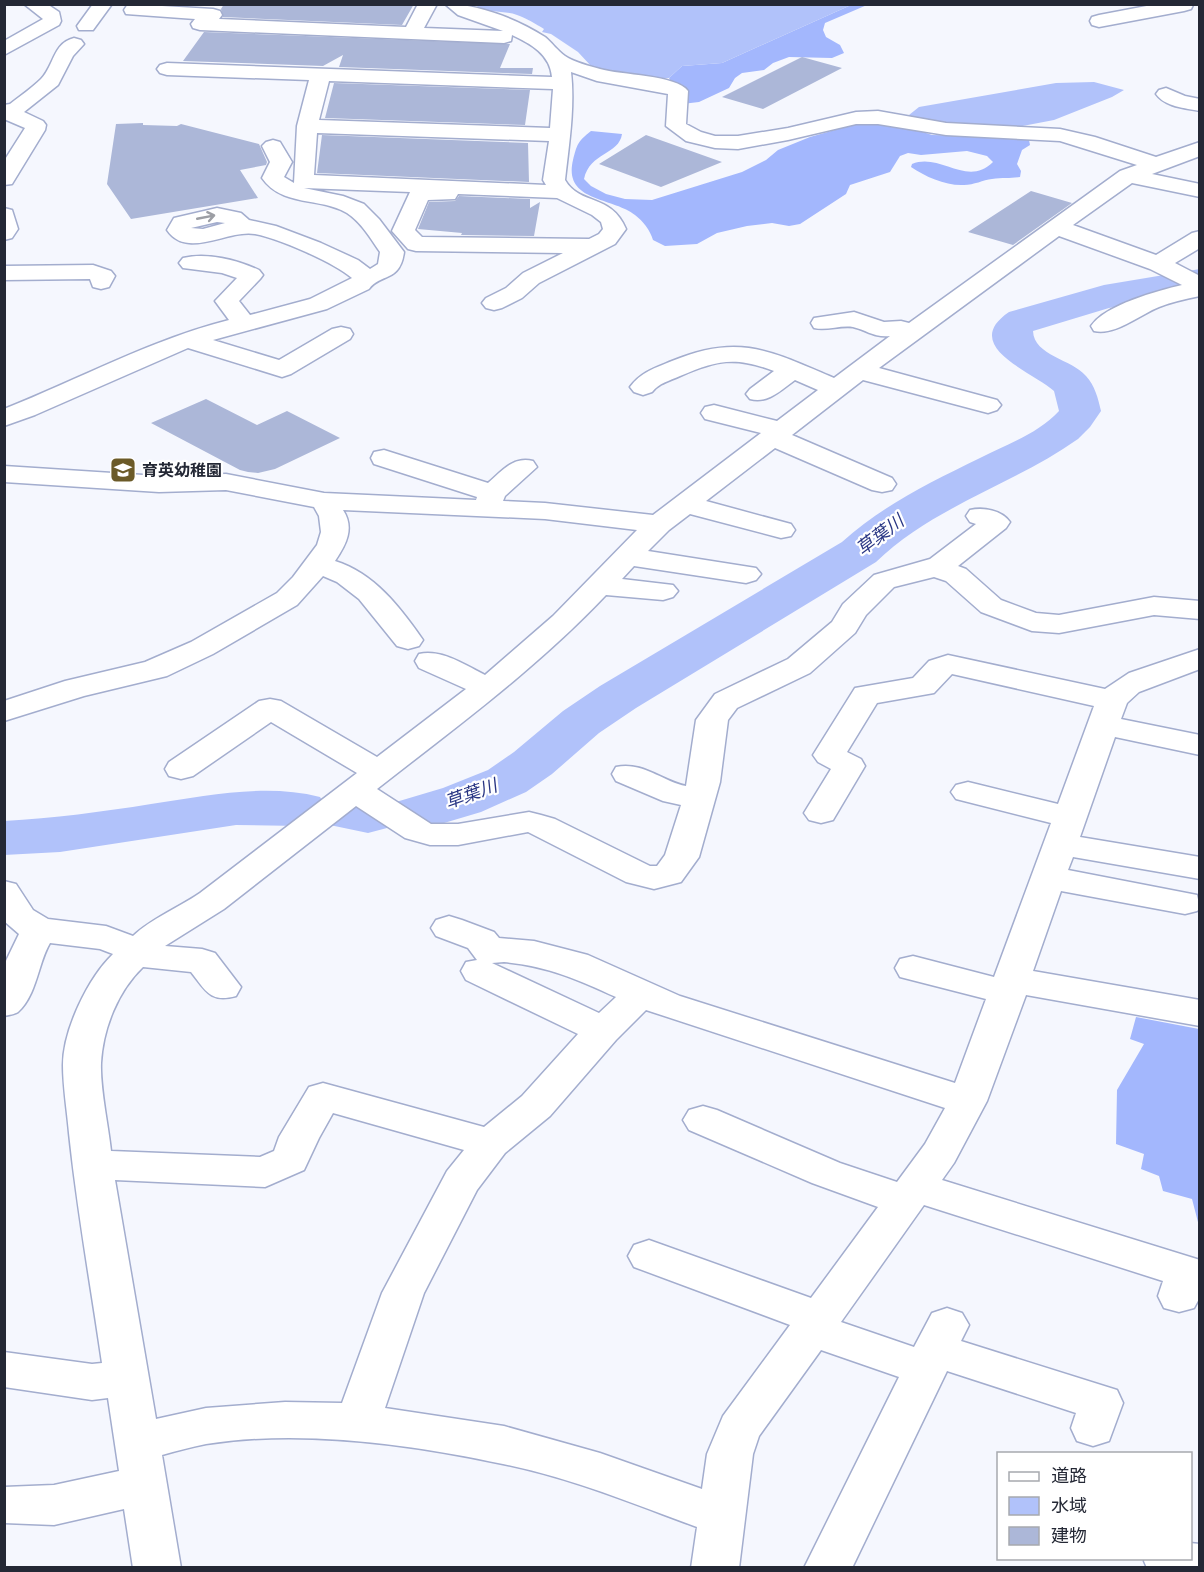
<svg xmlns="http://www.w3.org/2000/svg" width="1204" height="1572" font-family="'Open Sans','Noto Sans JP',sans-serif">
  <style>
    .forest { fill: #a3b7fd }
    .water { fill: #b1c2fa }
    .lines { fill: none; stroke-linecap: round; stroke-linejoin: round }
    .river { fill: #b1c2fa; fill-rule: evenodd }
    .building { fill: #acb7d8 }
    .minor-casing { stroke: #a3adce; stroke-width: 3 }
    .minor { fill: #fff; fill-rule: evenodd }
    .oneway { stroke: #9c9ea4 }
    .labels { text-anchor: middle; stroke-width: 4.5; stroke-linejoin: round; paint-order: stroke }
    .poi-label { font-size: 16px; font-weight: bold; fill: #242835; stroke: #fff; text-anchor: start }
    .water-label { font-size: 18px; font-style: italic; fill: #293684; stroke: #fff }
  </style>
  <rect width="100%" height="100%" fill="#f5f7fe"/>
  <!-- forest -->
  <path class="forest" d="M851 5H867L825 23 823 30 826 37 840 45 844 53 832 58 789 57 773 63 764 70 742 73 735 78 729 88 699 102 682 104 669 78 682 66 722 63Z
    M863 122C887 122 910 127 932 135L1021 137 1029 140 1030 145 1022 150 1017 164 1021 171 1020 177C1010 179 1002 177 992 179 983 180 974 185 964 185 946 186 926 177 911 167L912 164C940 152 967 188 993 162L987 156 967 151 921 155 908 153 900 156 890 172 850 185 846 194 800 224 789 226 772 223 747 226 717 233 697 244 665 246 653 240C650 230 643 221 635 215 612 197 563 202 573 160 577 145 577 142 591 131L622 134C619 155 590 152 584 179L591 186 606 194 625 199 652 200 742 172 766 160 778 150 810 137Z
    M1136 1017 1199 1029V1226L1192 1199 1163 1191 1159 1176 1141 1169 1144 1154 1116 1144 1117 1090 1144 1044 1130 1039Z"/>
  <!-- water -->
  <path class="water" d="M475 5H851L722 63 682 66 669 78 656 79 604 70 591 66 578 52 551 34 542 32 544 29C536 24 526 18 517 15 504 10 487 14 475 5Z
    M1094 82 1124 90 1112 97 1054 120 1002 130 913 118 909 115 919 107 1056 83Z"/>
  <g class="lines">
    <!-- river -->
    <path class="river" d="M1200 269V292L1109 308 1033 331C1034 356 1072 359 1086 376 1095 386 1098 398 1101 411L1090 427 1078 439C1013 485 934 506 876 562L636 708 599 733 552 774 526 792 481 812 434 826 415 831 396 826 392 821 387 828 368 833 325 824 321 819 301 826 236 825 60 852 4 855V821C54 818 102 812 151 804 207 796 265 783 320 797L323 802 344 795 387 804 391 809 396 802 443 788 488 770 514 752 563 711 600 686 842 542C883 505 931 482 980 458 1006 445 1039 433 1059 411L1054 391C1033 372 959 346 1009 312L1104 285Z"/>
  </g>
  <!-- building -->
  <path class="building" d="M224 4H414L402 25 223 17 221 9Z
    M204 32 510 44 500 68H533L532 74 339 67 343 55 323 66 183 61Z
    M802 57 842 68 763 109 722 97Z
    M334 83 530 90 525 125 325 118Z
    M143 123V125L177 126 181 124 259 144 267 162 266 165 240 170 258 198 131 219 107 184 116 124Z
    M322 135 528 143 529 182 317 173Z
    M646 135 722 162 661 187 599 164Z
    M1031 191 1072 203 1013 245 968 232Z
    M459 196 530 199V208L540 202 534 236 461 235 462 233 418 229 429 202 455 201Z
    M206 399 257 425 287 411 340 438 275 469 258 473 248 472 240 470 151 423Z"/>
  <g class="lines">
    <defs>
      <path id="minor" d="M24 4H47L59 12 61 21 59 25 4 55V41L43 19Z
        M93 4H112L93 30H79L77 26Z
        M128 4 213 9 220 11 222 15 219 19 406 27 418 4H437L424 28 503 31 458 15 445 4C478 4 517 19 545 37 552 43 558 51 565 56 574 62 589 66 600 69 620 75 677 75 688 91L686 124 701 132 715 136H738L788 128 856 112 878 111 946 123 1060 129 1095 137 1156 157 1200 142V156L1152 174 1200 184V197L1132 183 1073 225 1156 255 1192 233 1200 231V248L1175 263 1200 276V296C1185 299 1172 302 1159 307 1139 315 1115 336 1094 331L1091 326C1105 305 1157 291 1182 285L1150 269 1059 236 879 368 997 400 1001 405 997 410 988 413 863 380 792 435 892 478 896 484 892 490 882 492 872 490 775 448 706 501 791 524 795 530 791 536 781 538 690 514 669 530 648 551 756 568 761 574 756 580 746 583 634 566 622 579 673 585 678 591 673 597 663 600 606 595C537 668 456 727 377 789L431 824H458L529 812 541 815 555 819 650 866H657L665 855 681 805 663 801 616 781 612 774 616 767C642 761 662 781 686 786L696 720 715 694 788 659 832 622 843 604 874 575 930 559 976 524 970 522 966 516 970 510C983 507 1002 510 1010 522L1006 528 958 566 966 569 1001 600 1036 613 1059 615 1154 597 1200 601V619L1154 615 1059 633 1032 631 981 612 946 581 934 577 894 587 866 615 855 633 810 673 737 708 728 720 720 782 699 857 681 882 654 889 626 882 528 832 458 845H430L405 838 356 806 224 909 165 946 202 949 215 953 241 987 236 996C210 1003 206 991 191 972L143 967C118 991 103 1028 101 1063 100 1089 108 1123 111 1151L260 1157 274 1151 279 1137 309 1087 323 1083 484 1127 522 1096 578 1034 466 980 461 971 466 962 477 960 468 948 436 936 431 928 436 920 449 916 462 920 494 932 499 938 534 941 588 955 680 996 955 1083 986 999 900 977 895 968 900 959 913 956 994 977 1051 823 956 799 951 792 956 785 968 782 1058 804 1094 706 952 674 934 693 877 703 847 752 861 759 865 766 833 820 821 823 809 820 804 813 831 769 818 762 813 755 855 688 913 678 929 661 948 655 1105 689 1129 673 1200 649V669L1139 692 1127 703 1121 719 1200 735V755L1115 737 1080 837 1200 857V879L1073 857 1068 870 1197 895 1200 908 1197 911 1185 914 1061 891 1033 971 1200 1000V1026L1026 995 987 1101 954 1163 942 1180 1200 1260V1297L1194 1308 1179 1312 1164 1308 1158 1296 1163 1281 924 1205 841 1322 914 1347 932 1313 947 1308 962 1313 969 1325 961 1341 1117 1390 1123 1403 1109 1441 1093 1446 1077 1441 1071 1428 1076 1413 947 1371 852 1568H804L899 1377 821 1350 759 1436 753 1454 739 1568H691L697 1527C634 1504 569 1477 503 1464 410 1444 300 1429 206 1444 191 1447 176 1451 162 1455L181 1568H133L124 1509 54 1525 4 1523V1487L54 1485 119 1471 108 1398 92 1400 4 1387V1352L92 1364 102 1363C91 1287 77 1210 69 1133 67 1110 63 1087 63 1065 63 1030 88 978 113 954L100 949 50 943C38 963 37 995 18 1012 15 1014 9 1015 4 1016V965L19 934 4 921V881L16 884 33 910 48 919 106 926 133 936C152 918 178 908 200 893L357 773 271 722 193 776 181 779 169 776 165 769 169 762 259 701 270 699 281 701 377 757 466 689 419 668 415 661 419 654C442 649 465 665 485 675L553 616 637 530 545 519 343 510C355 528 346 545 335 561 374 573 400 607 423 640L419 646 408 649 397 646 359 599 337 582 323 576 297 605 213 654 167 676 84 696 4 721V701L65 681 145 662 191 642 277 593 293 577 317 545 321 532 319 516 314 507 226 490 159 492 4 482V466L159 476 226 474 324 493 476 500 477 497 374 464 371 458 374 452 384 450 488 483C502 471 513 456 533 461L537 467 505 496 503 501 545 503 653 515 761 433 705 419 701 413 705 407 714 405 777 421 818 390 795 380C781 390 768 404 750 399L746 394 750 389 774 371C735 356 717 360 680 376 669 381 659 383 652 392L643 395 634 392 630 387C641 372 655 368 672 361 739 333 771 351 834 378L890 336C875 338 866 330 853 327 840 325 827 331 814 328L811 323 814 318 854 312 884 322 901 321 909 323 1120 171 1137 165 1060 141 946 135 878 124H856L788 140 738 149 715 148 686 141 666 126 668 94 597 81 571 72C575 107 569 144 565 180 580 206 611 193 626 229L615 244 539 283 522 298 502 308 494 310 486 308 482 303 486 298 506 288 523 273 563 253 416 251 408 249 392 231 410 192 304 188 343 196 364 204 379 219 404 252C400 283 380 273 369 289L327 309 213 340 279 360 332 329 341 327 350 329 353 334 350 339 291 374 282 377 188 348 35 415 4 426V409C80 379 150 340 229 320L215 301 237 278 222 273 183 268 179 263 183 258C207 252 237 260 259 270L263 275 260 279 239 301 250 315 310 299 352 278C333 262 280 239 255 234 228 229 187 260 167 230L174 218 217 208 241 213 249 220 276 226 321 243 358 260 370 269 378 264 380 252C371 239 361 222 347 213 320 197 282 207 262 178L270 162 262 146 266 142 273 140 280 142 292 162 284 177 294 183 297 126 309 80 167 75 160 73 157 69 160 65 167 63 552 77C550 54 531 44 512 35L511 41 504 43 200 30 193 28 191 24 195 19 126 14 124 10ZM329 81 553 89 550 128 319 120ZM317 133 549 141 543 180 546 185 314 175ZM458 194 557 198 592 215 601 222 603 229 599 234 589 239 422 237 415 230 428 200 455 199ZM217 222 225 223 203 229 191 228ZM504 962C547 966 577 979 616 997L599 1013 492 963ZM646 1010 945 1108 925 1144 897 1182 840 1163 717 1110 703 1106 689 1110 683 1120 689 1130 812 1183 878 1207 811 1298 649 1240 634 1245 628 1256 634 1267 790 1325 723 1416 707 1454 702 1489 600 1453 504 1426 385 1408 424 1293 477 1190 505 1153 550 1116 616 1040ZM333 1113 464 1150 447 1171 382 1293 342 1403 285 1402 206 1408 156 1419 115 1180 265 1187 304 1170 319 1138Z
        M1157 4 1193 5 1191 9 1184 11 1099 27 1092 25 1090 21 1092 17 1099 15Z
        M74 38 81 40 84 44 73 56 58 85 24 112 43 121 46 125 45 130 12 184 4 185V161L25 128 4 119V105L10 104C20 96 32 88 41 79 54 66 53 43 74 38Z
        M1166 88 1185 96 1200 99V111C1185 108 1165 107 1156 94L1159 90Z
        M4 208 12 210 18 229 12 238 4 240Z
        M93 265 111 271 115 276 109 287 101 289 93 287 90 279 4 280V266Z
        M1190 1543 1200 1544V1568H1147L1144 1561 1145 1558H1190Z"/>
    </defs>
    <!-- minor casing -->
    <use href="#minor" class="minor-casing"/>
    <!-- minor -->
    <use href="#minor" class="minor"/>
  </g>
  <!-- one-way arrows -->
  <defs><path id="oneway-shaft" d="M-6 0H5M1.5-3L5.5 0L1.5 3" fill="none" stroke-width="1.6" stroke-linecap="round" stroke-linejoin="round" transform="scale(1.5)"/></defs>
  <use class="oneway" href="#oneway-shaft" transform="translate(206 217) rotate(-11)"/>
  <!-- icons -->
  <defs>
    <symbol id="school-square" viewBox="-11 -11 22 22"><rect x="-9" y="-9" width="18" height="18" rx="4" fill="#6b5a28" stroke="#fff"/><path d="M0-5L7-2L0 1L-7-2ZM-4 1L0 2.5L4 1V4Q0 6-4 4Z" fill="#fff"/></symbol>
  </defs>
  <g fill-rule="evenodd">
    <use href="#school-square" x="108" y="455" width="30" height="30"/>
  </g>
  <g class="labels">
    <!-- poi labels -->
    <g class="poi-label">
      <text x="142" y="476">育英幼稚園</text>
    </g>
    <!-- water labels -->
    <g class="water-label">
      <text transform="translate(880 535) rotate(-37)" y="6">草葉川</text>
      <text transform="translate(471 794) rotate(-20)" y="6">草葉川</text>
    </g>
  </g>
  <!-- border -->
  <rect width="1204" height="1572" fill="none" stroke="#242835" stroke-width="12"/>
  <!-- legend -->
  <rect x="997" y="1452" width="195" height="108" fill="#ffffff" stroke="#a7a9ae" stroke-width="1.5"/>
  <rect x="1009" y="1472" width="30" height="9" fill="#ffffff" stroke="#a7a9ae" stroke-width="1.5"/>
  <text x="1051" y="1482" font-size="18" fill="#242835">道路</text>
  <rect x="1009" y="1497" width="30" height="18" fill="#b1c2fa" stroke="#a7a9ae" stroke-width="1.5"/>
  <text x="1051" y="1512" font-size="18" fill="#242835">水域</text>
  <rect x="1009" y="1527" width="30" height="18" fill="#acb7d8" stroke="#a7a9ae" stroke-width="1.5"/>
  <text x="1051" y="1542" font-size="18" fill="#242835">建物</text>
</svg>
